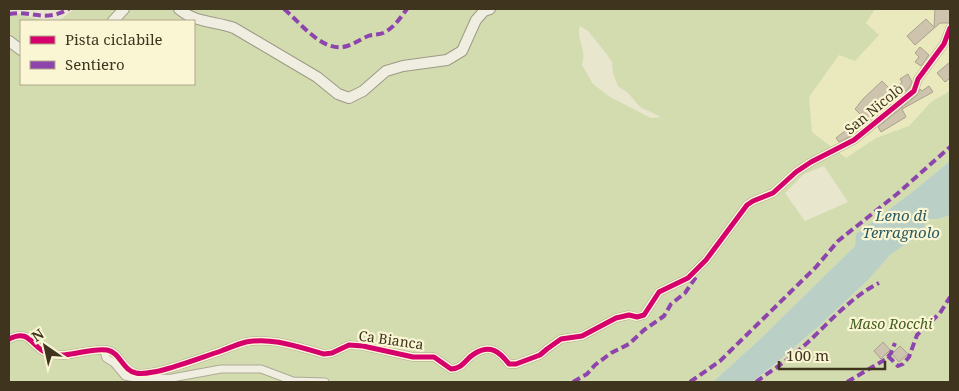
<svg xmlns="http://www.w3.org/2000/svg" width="959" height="391" font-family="'Noto Serif',serif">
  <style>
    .farmland { fill: #e9e9bd }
    .green { fill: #d3dcaf; fill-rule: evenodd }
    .water { fill: #bad0c6 }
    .building { fill: #cec4ae; stroke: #aaa18d }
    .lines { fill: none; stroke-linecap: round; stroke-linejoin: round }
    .minor-casing { stroke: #aeaa97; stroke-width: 9 }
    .secondary-casing { stroke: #9e9987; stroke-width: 12 }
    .minor { stroke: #f0eee1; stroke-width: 7 }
    .secondary { stroke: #f0eee1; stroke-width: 10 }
    .quiet { stroke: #8e44ad; stroke-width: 4; stroke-dasharray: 8 4; stroke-linecap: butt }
    .cycleway-casing { stroke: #faf6d4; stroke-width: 8 }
    .cycleway { stroke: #d6006c; stroke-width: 5 }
    .labels { text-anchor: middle; stroke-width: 4.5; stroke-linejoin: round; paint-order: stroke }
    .street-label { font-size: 14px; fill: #3f341d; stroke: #faf6d4 }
    .park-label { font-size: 14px; font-style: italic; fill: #435e21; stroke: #faf6d4 }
    .water-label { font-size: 15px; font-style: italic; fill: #2a5a61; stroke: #faf6d4 }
  </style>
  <rect width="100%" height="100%" fill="#e9e6ce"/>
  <!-- farmland -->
  <path class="farmland" d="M875 9H950V91L931 102 909 126 876 138 846 158 812 132 809 97 839 55 879 35 866 23Z"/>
  <!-- green -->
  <path class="green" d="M74 9H875L866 23 879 35 855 61 839 55 809 97 812 132 846 158 876 138 909 126 931 102 950 91V161L911 193 857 234 855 246 760 339 713 382H9V11L45 21H21V84H194V21H59ZM580 26 588 31 605 52 612 62 613 73 618 86 628 93 640 107 661 117 651 118 610 97 593 84 582 65C587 47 576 42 580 26ZM824 166 848 202 805 221 785 193 804 174Z
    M950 215V382H752L775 365 819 326 868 280 891 254 917 237 929 219H939Z"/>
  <!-- water -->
  <path class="water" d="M950 161V215L939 219H929L917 237 891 254 868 280 819 326 774 365 752 382H713L760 339 855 246 856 234 911 193Z"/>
  <!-- building -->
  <path class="building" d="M935 9H950V23H940L915 45 907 36 926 19 934 27Z
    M920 47 929 55 921 66 915 62 919 57 915 53Z
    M950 62V78L945 82 937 73Z
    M908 74 912 82 909 88 864 125 858 128 855 120 863 117 855 109 863 99 882 81 893 92 902 82 900 79Z
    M929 86 933 92 902 109 906 117 881 132 878 127 917 95 920 89 922 91Z
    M846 130 851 136 839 142 836 138Z
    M883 342 890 350 881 359 874 351Z
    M900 346 908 354 899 362 892 354Z"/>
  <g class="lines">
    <defs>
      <path id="minor" d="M9 339C30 328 31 347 47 353 67 360 88 347 107 350 120 352 123 371 136 373 143 375 152 372 159 371 180 366 200 358 221 351 229 348 238 344 246 342 273 337 298 347 324 354L332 353 349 345 363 346 413 357H434L451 369C464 368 464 360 474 354 490 344 499 351 509 364H516L540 355 547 349 561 339 582 336 616 318 629 315 637 317 644 315 659 292 688 278 706 260 747 205 753 201 773 193 796 172 811 162 854 140 914 91 918 79 944 44 950 28
        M104 351 106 358 114 363 125 376 139 379 172 378 221 369H261L293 381 325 382"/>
      <path id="secondary" d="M179 9C195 23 215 21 234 28L317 77 338 94 349 98 363 91 386 71 403 66 447 60 462 51 476 20 484 11 490 9
        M113 21 124 9
        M9 41 21 50"/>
    </defs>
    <!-- minor casing -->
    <use href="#minor" class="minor-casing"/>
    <!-- secondary casing -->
    <use href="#secondary" class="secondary-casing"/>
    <!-- minor -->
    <use href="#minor" class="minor"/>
    <!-- secondary -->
    <use href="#secondary" class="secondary"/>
    <!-- quiet -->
    <path class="quiet" d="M284 9C300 22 323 54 347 46 354 44 361 39 368 36 373 34 378 35 383 33 394 28 400 18 407 9
      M9 14C32 10 43 23 69 9
      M888 356 898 366 903 364 909 357 917 335 940 313 950 297
      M573 382 587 374 595 365 611 353 629 344 644 330 664 316 671 304 685 293 696 277
      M690 382 720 361 816 267 838 241 897 194 950 147
      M756 382C769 372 784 363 797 352 824 329 847 299 879 283
      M847 382 886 359 891 353 895 343"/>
    <defs>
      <path id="cycleway" d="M9 339C30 328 31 347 47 353 67 360 88 347 107 350 120 352 123 371 136 373 143 375 152 372 159 371 180 366 200 358 221 351 229 348 238 344 246 342 273 337 298 347 324 354L332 353 349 345 363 346 413 357H434L451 369C464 368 464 360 474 354 490 344 499 351 509 364H516L540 355 547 349 561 339 582 336 616 318 629 315 637 317 644 315 659 292 688 278 706 260 747 205 753 201 773 193 796 172 811 162 854 140 914 91 918 79 944 44 950 28"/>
    </defs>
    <!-- cycleway casing -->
    <use href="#cycleway" class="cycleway-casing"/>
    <!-- cycleway -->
    <use href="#cycleway" class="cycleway"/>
  </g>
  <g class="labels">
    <!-- street labels -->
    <g class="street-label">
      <text transform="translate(874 109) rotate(-39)" y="5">San Nicolò</text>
      <text transform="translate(391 340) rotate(8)" y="5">Ca Bianca</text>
    </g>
    <!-- park labels -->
    <g class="park-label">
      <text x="891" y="329">Maso Rocchi</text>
    </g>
    <!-- water labels -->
    <g class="water-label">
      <text x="901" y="221">Leno di<tspan x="901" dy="17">Terragnolo</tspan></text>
    </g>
  </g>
  <!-- border -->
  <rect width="959" height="391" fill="none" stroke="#3f341d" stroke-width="20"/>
  <!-- legend -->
  <rect x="20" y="20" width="175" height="65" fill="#faf6d4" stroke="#afa88b"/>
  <rect x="30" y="36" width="25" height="8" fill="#d6006c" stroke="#afa88b"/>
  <text x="65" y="45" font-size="15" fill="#3f341d">Pista ciclabile</text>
  <rect x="30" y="61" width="25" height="8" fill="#8e44ad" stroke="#afa88b"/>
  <text x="65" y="70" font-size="15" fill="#3f341d">Sentiero</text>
  <!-- north arrow -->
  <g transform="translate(45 346) rotate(326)" stroke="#faf6d4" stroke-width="4" paint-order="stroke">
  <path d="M0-4L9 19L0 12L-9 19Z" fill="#3f341d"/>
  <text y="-8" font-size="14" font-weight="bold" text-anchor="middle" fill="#3f341d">N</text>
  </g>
  <!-- scale -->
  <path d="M779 361v8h106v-8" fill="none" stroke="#3f341d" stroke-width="2.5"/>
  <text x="786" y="361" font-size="15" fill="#3f341d" stroke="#faf6d4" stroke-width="4" paint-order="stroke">100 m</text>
</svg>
